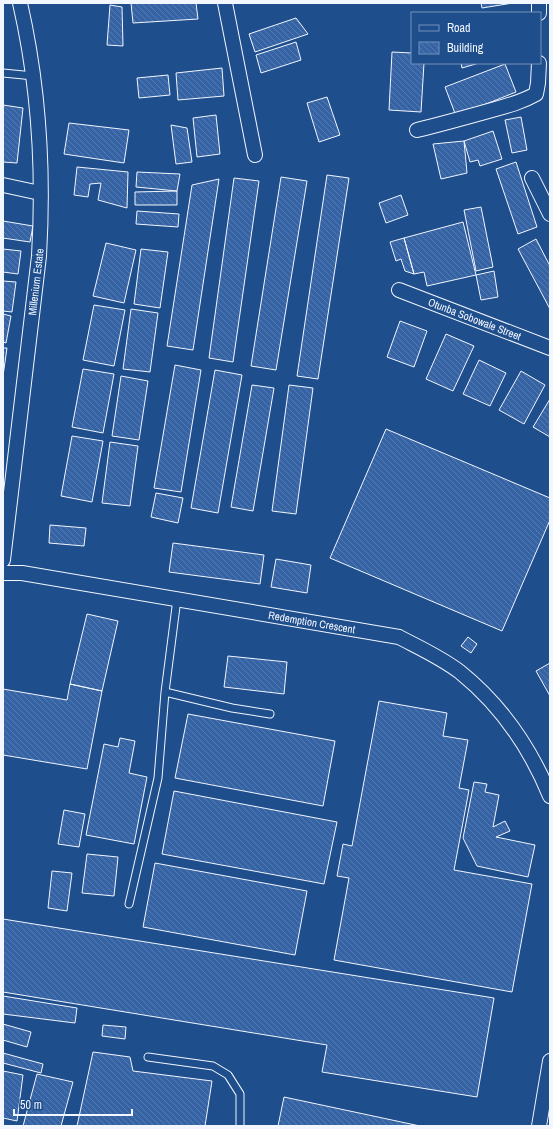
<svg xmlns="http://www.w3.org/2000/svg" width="553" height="1129" font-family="'Archivo Narrow',sans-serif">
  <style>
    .building { fill: url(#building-back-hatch); stroke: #f2f6ff }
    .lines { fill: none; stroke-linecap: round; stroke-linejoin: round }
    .lane-casing { stroke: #f2f6ff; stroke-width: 9 }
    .street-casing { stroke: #f2f6ff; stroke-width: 16 }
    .lane { stroke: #1f4e8c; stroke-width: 7 }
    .street { stroke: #1f4e8c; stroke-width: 14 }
    .labels { text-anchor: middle; stroke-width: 3; stroke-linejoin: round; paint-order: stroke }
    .street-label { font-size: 11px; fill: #f2f6ff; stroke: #1f4e8c }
  </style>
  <defs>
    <pattern id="building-back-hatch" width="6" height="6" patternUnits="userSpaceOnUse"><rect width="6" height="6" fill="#3563a3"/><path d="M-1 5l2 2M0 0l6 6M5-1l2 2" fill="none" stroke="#537ab1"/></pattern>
  </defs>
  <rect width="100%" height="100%" fill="#1f4e8c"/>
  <!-- building -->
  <path class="building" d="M131 3H196L198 19 133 23Z
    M481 3H513L482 8Z
    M110 5 122 7 123 46 107 45Z
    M296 18 308 34 255 52 249 34Z
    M296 42 301 60 261 73 256 55Z
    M392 52 412 53V63H424L421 112 389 110Z
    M461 63H479L462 68Z
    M505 64 516 92 456 116 445 87Z
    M222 68 224 96 178 100 176 73Z
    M168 75 170 95 139 98 137 78Z
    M327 97 340 135 319 142 307 103Z
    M3 105 23 108 17 163 3 162Z
    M216 115 220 154 197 157 193 118Z
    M521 117 527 150 512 153 505 120Z
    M69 123 129 130 124 163 64 154Z
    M171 125 187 128 192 162 176 164Z
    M493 131 502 159 480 166 478 160 470 162 464 141Z
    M464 141 467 173 441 179 433 144Z
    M516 162 537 227 518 234 496 169Z
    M77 167 128 172 127 208 98 200 101 183 90 184 88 197 74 195Z
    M137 172 180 174 177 191 136 187Z
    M327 175 349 178 318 379 297 376Z
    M281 177 307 181 276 370 251 366Z
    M234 178 259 181 233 362 209 358Z
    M219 179 193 350 167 346 192 185Z
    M177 191V205H135V192Z
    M401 195 408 215 386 223 379 203Z
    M481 207 493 267 476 271 464 210Z
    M137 211 179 214 178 227 136 224Z
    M3 221 33 226 30 242 3 238Z
    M463 222 476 275 427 286 424 272 414 274 404 238Z
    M404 238 414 274 405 271 401 259 396 261 390 242Z
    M536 239 550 266V309L518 249Z
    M106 243 136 250 124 303 93 296Z
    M3 249 21 251 18 274 3 272Z
    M141 249 168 252 160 308 134 304Z
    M494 271 498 297 481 300 476 275Z
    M3 281 16 282 12 312 3 311Z
    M94 305 125 310 114 366 83 360Z
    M131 309 158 313 150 372 123 369Z
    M3 314 11 316 6 343 3 342Z
    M400 321 427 331 414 367 387 357Z
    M446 334 474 346 453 391 426 379Z
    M3 348H7L3 376Z
    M479 360 506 373 490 406 463 394Z
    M175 365 201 370 181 492 154 488Z
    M83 369 114 374 103 433 72 427Z
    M215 370 242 375 218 513 191 508Z
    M521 371 545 385 524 424 499 410Z
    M121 376 148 381 139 440 112 436Z
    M252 385 274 388 253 511 231 507Z
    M289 385 313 388 296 514 272 511Z
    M550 399V437L533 427Z
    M386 429 550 498V520L502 631 330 558Z
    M72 436 103 441 92 502 61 496Z
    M110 442 138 446 130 506 102 503Z
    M156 493 183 498 178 523 151 517Z
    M50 525 86 528 84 546 49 543Z
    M173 543 264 555 260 584 169 572Z
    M276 559 311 565 307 593 271 587Z
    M87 614 118 621 102 691 70 684Z
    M468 637 477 644 471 653 461 646Z
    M228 656 287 662 284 694 224 687Z
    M550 663V696L536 671Z
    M70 684 102 691 87 769 3 755V689L67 700Z
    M379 701 447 713 443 736 468 740 459 788 469 790 454 870 532 884 512 992 334 960 349 878 337 876 343 844 352 846Z
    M188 714 335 741 323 806 175 778Z
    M120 738 135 741 129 773 147 777 134 844 86 835 104 744 118 747Z
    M474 782 487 784 485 792 499 795 493 827 505 821 510 831 496 837 535 845 528 877 477 866 463 838Z
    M174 791 337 822 324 884 162 854Z
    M64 810 85 814 79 847 58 844Z
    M87 854 118 857 114 896 82 893Z
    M155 863 307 891 295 955 143 927Z
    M52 871 72 873 67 911 48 908Z
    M3 919 494 998 477 1097 322 1072 327 1045 3 992Z
    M3 996 77 1008 75 1023 3 1014Z
    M3 1024 31 1032 27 1047 3 1040Z
    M103 1025 126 1027 125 1039 102 1036Z
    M93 1052 130 1057 133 1071 212 1081 205 1126H77Z
    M3 1053 43 1064 41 1073 3 1063Z
    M3 1071 23 1075 17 1121 3 1118Z
    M37 1074 73 1082 61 1126H23Z
    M284 1097 420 1126H278Z"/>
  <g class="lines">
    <defs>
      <path id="lane" d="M3 73 34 76
        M165 692 232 708 270 714
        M129 904 158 778 165 692 177 599
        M148 1057 213 1066 228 1075 240 1094V1126"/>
      <g id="street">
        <path d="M225 3 255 155"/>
        <path d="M539 13V3"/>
        <path d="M417 130C442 124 467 117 492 110 507 106 522 102 536 94L538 83 539 63"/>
        <path d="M532 178 550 214"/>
        <path d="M3 185 40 193"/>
        <path id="s1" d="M399 290 550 348"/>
        <path id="s2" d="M3 560 39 256C44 172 39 86 20 3"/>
        <path id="s3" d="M3 573H22L399 637C420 648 442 658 460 672 502 706 530 747 550 796"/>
        <path d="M539 1126 550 1061"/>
      </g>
    </defs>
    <!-- lane casing -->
    <use href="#lane" class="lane-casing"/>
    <!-- street casing -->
    <use href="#street" class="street-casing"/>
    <!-- lane -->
    <use href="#lane" class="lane"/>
    <!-- street -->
    <use href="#street" class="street"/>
  </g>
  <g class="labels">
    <!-- street labels -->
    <g class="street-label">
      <text dy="4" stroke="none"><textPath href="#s2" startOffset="280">Millenium Estate</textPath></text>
      <text dy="4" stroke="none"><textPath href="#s1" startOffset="81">Otunba Sobowale Street</textPath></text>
      <text dy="4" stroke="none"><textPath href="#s3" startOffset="313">Redemption Crescent</textPath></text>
    </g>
  </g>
  <!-- border -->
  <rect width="553" height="1129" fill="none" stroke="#f2f6ff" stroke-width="8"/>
  <!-- legend -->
  <rect x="411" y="12" width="130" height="52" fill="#1f4e8c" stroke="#7391ba"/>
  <rect x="419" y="25" width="20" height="6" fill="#1f4e8c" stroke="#7391ba"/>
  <text x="447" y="32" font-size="12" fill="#f2f6ff">Road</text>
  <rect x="419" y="42" width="20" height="12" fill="url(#building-back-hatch)" stroke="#7391ba"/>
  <text x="447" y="52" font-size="12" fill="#f2f6ff">Building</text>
  <!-- scale -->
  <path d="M14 1109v6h118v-6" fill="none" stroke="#f2f6ff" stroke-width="2"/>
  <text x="20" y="1109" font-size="12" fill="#f2f6ff" stroke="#1f4e8c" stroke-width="3" paint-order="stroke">50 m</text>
</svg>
